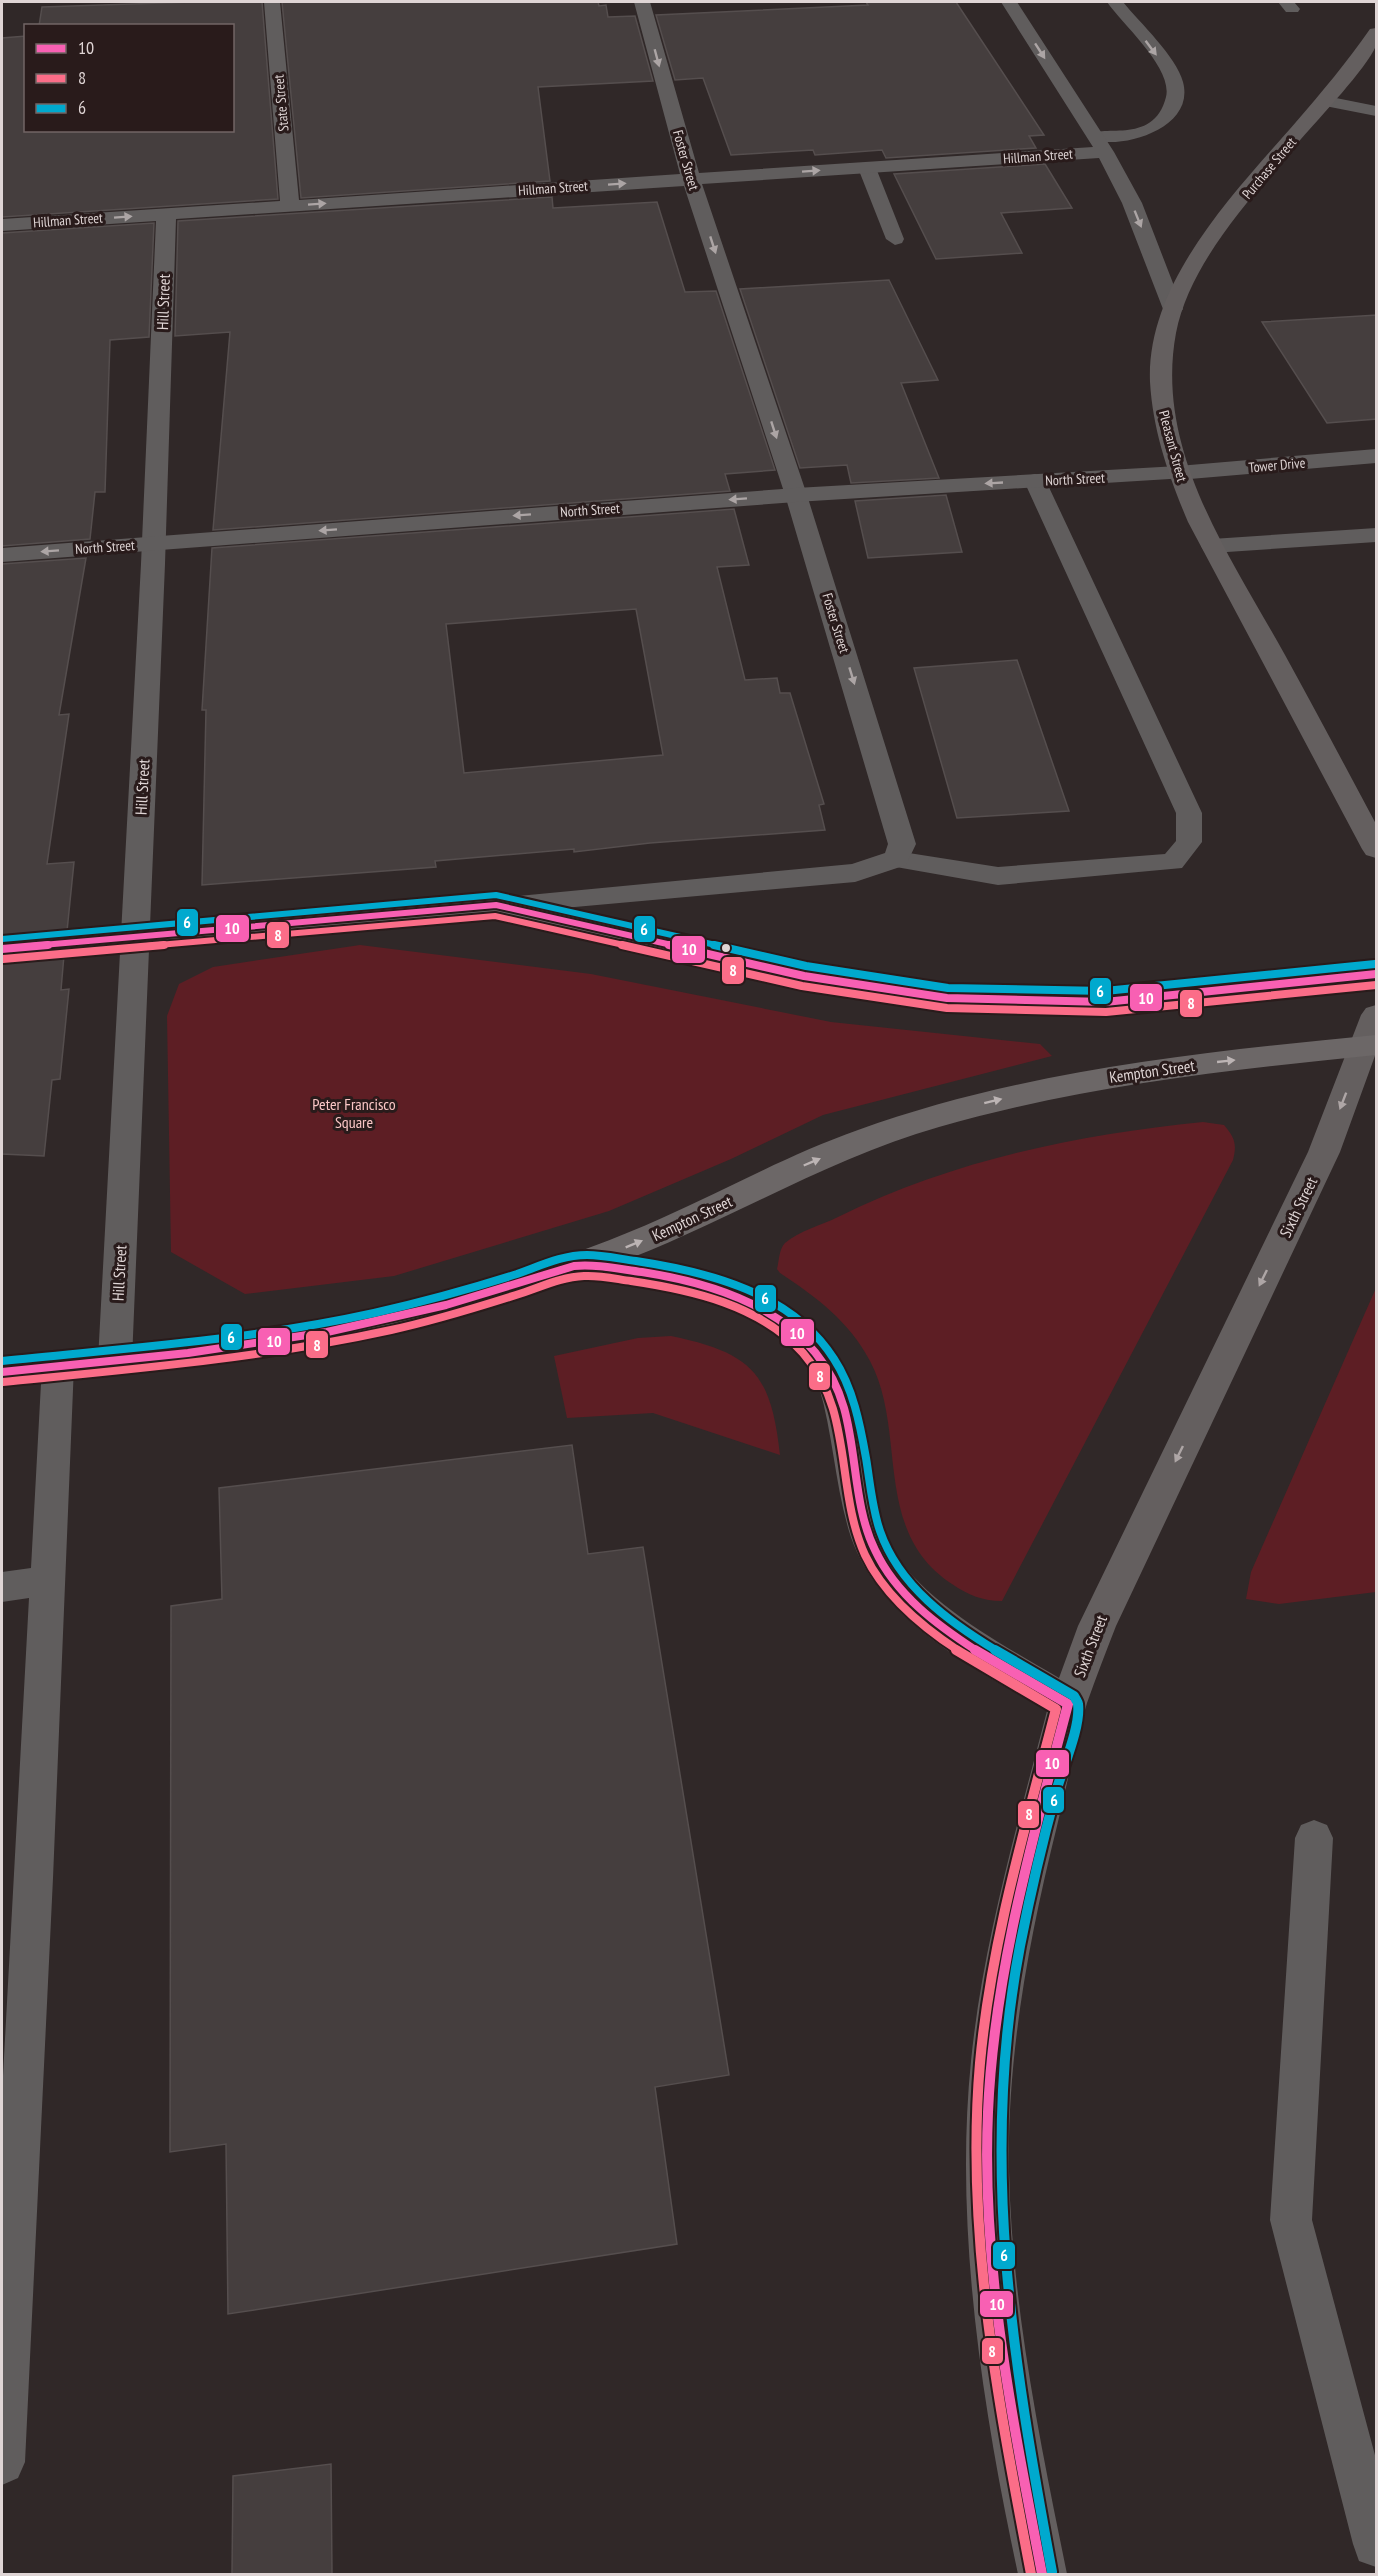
<svg xmlns="http://www.w3.org/2000/svg" width="1378" height="2576" font-family="'PT Sans Narrow',sans-serif">
  <style>
    .green { fill: #5d1e24 }
    .building { fill: #453e3e; stroke: #554e4e; stroke-width: 1.5; fill-rule: evenodd }
    .lines { fill: none; stroke-linecap: round; stroke-linejoin: round }
    .service { fill: #605d5d; fill-rule: evenodd }
    .minor { fill: #605d5d; fill-rule: evenodd }
    .tertiary { fill: #605d5d; fill-rule: evenodd }
    .secondary { fill: #645f5f; fill-rule: evenodd }
    .primary { fill: #6c6767; fill-rule: evenodd }
    .bus-1-far2-casing { stroke: #291b1b; stroke-width: 10 }
    .bus-1-far1-casing { stroke: #291b1b; stroke-width: 12 }
    .bus-1-casing { stroke: #291b1b; stroke-width: 14 }
    .bus-2-far2-casing { stroke: #291b1b; stroke-width: 10 }
    .bus-2-far1-casing { stroke: #291b1b; stroke-width: 12 }
    .bus-2-casing { stroke: #291b1b; stroke-width: 14 }
    .bus-3-far2-casing { stroke: #291b1b; stroke-width: 10 }
    .bus-3-far1-casing { stroke: #291b1b; stroke-width: 12 }
    .bus-3-casing { stroke: #291b1b; stroke-width: 14 }
    .bus-1-far2 { stroke: #f860b3; stroke-width: 6 }
    .bus-1-far1 { stroke: #f860b3; stroke-width: 8 }
    .bus-1 { stroke: #f860b3; stroke-width: 10 }
    .bus-2-far2 { stroke: #fb6d88; stroke-width: 6 }
    .bus-2-far1 { stroke: #fb6d88; stroke-width: 8 }
    .bus-2 { stroke: #fb6d88; stroke-width: 10 }
    .bus-3-far2 { stroke: #00a9ce; stroke-width: 6 }
    .bus-3-far1 { stroke: #00a9ce; stroke-width: 8 }
    .bus-3 { stroke: #00a9ce; stroke-width: 10 }
    .oneway { fill: #aca5a5 }
    .oneway2 { fill: #bcb4b4 }
    .oneway3 { fill: #aea6a6 }
    .bus-dot { fill: #dfd5d5; stroke: #291b1b; stroke-width: 2 }
    .labels { text-anchor: middle; stroke-width: 6; stroke-linejoin: round; paint-order: stroke }
    .far-street-label { font-size: 14px; fill: #dfd5d5; stroke: #291b1b }
    .street-label { font-size: 16px; fill: #dfd5d5; stroke: #291b1b }
    .park-label { font-size: 16px; fill: #fac6c5; stroke: #291b1b }
    .line-badge { stroke: #291b1b; stroke-width: 2 }
    .badge-label { font-size: 16px; text-anchor: middle; font-weight: bold; fill: #fff }
  </style>
  <rect width="100%" height="100%" fill="#302828"/>
  <!-- green -->
  <path class="green" d="M360 945 591 974 831 1022 1040 1044 1052 1056 823 1115 731 1159 609 1211 394 1276 245 1294 171 1252 167 1016 179 984 213 967Z
    M1203 1122 1224 1125C1235 1138 1237 1144 1233 1160L1002 1601C983 1601 968 1595 952 1584 871 1531 908 1432 870 1361 849 1321 816 1297 780 1273L777 1269C779 1261 779 1249 785 1243 799 1231 822 1225 838 1217 954 1160 1076 1135 1203 1122Z
    M1376 1288V1592L1279 1604 1246 1599 1251 1572Z
    M671 1336C753 1353 771 1374 780 1455L653 1413 567 1418 554 1356 638 1338Z"/>
  <!-- building -->
  <path class="building" d="M192 2H262L278 199 2 217V38L26 36V130H232V26H39L42 7Z
    M282 2H598L599 6 606 5 608 17 635 16 653 81 538 87 550 181 301 198Z
    M866 2H956L1044 135 1029 136 1036 148 886 158 882 150 815 155 813 150 731 155 703 78 675 80 656 15 868 5Z
    M1045 164 1072 208 1001 213 1022 253 936 259 894 174Z
    M552 197 553 208 657 202 685 292 716 291 775 470 725 474 730 491 213 530 230 332 175 336 178 221Z
    M154 223 149 337 110 340 105 492H95L90 539 2 546V233Z
    M889 280 938 380 901 383 939 478 851 483 847 465 800 468 740 289Z
    M1377 315V419L1327 423 1262 322Z
    M946 495 962 552 868 558 855 501Z
    M734 509 749 565 717 567 745 680 777 678 780 693H790L824 804 819 805 825 830 650 843 574 852V849L435 861 436 867 202 885 206 710H202L212 548ZM636 609 663 755 464 773 446 624Z
    M86 558 59 715 69 714 47 864 74 862 67 931 2 937V564Z
    M1017 660 1069 811 957 818 914 668Z
    M64 955 61 990 69 989 60 1079 52 1080 44 1156 2 1154V960Z
    M572 1445 588 1554 643 1547 729 2075 655 2087 677 2244 228 2314 226 2144 170 2152 171 1606 222 1599 219 1488Z
    M331 2464 332 2574H232L233 2476Z"/>
  <g class="lines">
    <!-- service -->
    <path class="service" d="M1107 2H1123C1140 23 1176 56 1183 82 1194 123 1139 143 1108 142 1100 142 1092 144 1087 137 1098 121 1153 148 1166 97 1173 68 1123 25 1107 2Z
      M1278 2H1294L1300 9 1298 12H1286Z
      M867 163 876 168 904 239 902 243 895 245 886 239 858 168Z
      M1035 474 1043 476 1046 481 1202 813V842L1182 868 998 885 896 867 887 865 883 859 887 853 896 851 998 867 1165 854 1176 841V813L1024 481 1027 476Z
      M1376 528V542L1212 553 1204 551 1201 546 1204 541 1212 539Z
      M58 1352 69 1356 74 1365 53 1878 25 2462 18 2478 2 2485V2094L29 1598 2 1602V1572L31 1568 42 1365 47 1356Z
      M1314 1820 1327 1825 1333 1838 1312 2220 1376 2459V2567L1359 2561 1353 2544 1270 2220 1295 1838 1301 1825Z"/>
    <!-- minor -->
    <path class="minor" d="M264 2H280L299 200 680 174 634 2H650L699 173 1093 147 1001 2H1017L1114 152 1142 203 1183 309 1180 313H1166L1163 309 1122 203 1099 158 702 184 807 495 916 844 906 865 855 882 496 914 486 911 482 905 486 899 852 864 885 853 888 844 785 495 684 186 176 219 165 564 132 1360 127 1369 115 1373 103 1369 98 1360 141 564 156 221 2 231V219L280 201Z
      M1376 449V463L1178 480 1170 478 1167 473 1170 468 1178 466Z"/>
    <!-- tertiary -->
    <path class="tertiary" d="M1326 96 1376 106V116L1320 105 1317 101 1320 97Z
      M1178 466 1186 468 1189 473 1186 478 796 502 2 562V548L796 488Z"/>
    <!-- secondary -->
    <path class="secondary" d="M1376 28C1377 33 1378 41 1376 46 1365 70 1321 116 1301 139 1255 193 1190 261 1176 333 1154 451 1231 557 1285 655 1316 711 1346 768 1376 824V858L1366 855 1362 849 1188 522C1169 477 1153 432 1150 382 1146 282 1235 192 1296 122 1322 92 1347 62 1370 29Z
      M1376 1005V1053L1340 1152 1116 1626C1106 1652 1096 1677 1087 1703 1075 1743 1067 1785 1057 1826 1029 1939 1007 2054 1009 2171 1012 2307 1040 2441 1067 2574H1018C983 2411 954 2229 971 2061 983 1942 1017 1827 1047 1711 973 1667 876 1620 849 1531 835 1484 833 1434 819 1387 788 1302 657 1286 580 1277L568 1274 564 1265 568 1256C598 1247 654 1261 685 1268 751 1283 823 1315 851 1381 859 1401 863 1425 867 1447 873 1477 875 1516 890 1544 919 1601 1005 1646 1059 1678L1078 1626 1308 1152 1361 1015 1366 1008Z"/>
    <!-- primary -->
    <path class="primary" d="M496 896 804 966 947 988 1105 992 1376 964V984L1105 1012 947 1008 804 986 496 914 2 958V939Z
      M1376 1035V1055C1229 1070 1081 1086 939 1127 824 1160 722 1225 610 1266 415 1338 208 1369 2 1385V1359C160 1341 320 1328 474 1285 538 1267 602 1245 662 1218 727 1189 790 1154 858 1130 1024 1070 1202 1052 1376 1035Z"/>
    <defs>
      <path id="bus-1-far2" d="M31 946 496 905 676 946"/>
      <path id="bus-1-far1" d="M669 945 804 976 947 998 1105 1002 1376 974
        M2 949 48 945
        M2 1372 188 1353 327 1332 446 1305 574 1266C597 1264 619 1269 642 1272 726 1285 818 1317 844 1408 857 1454 854 1508 875 1550 896 1595 937 1625 977 1651"/>
      <path id="bus-1" d="M975 1650 1068 1704C1033 1838 994 1973 988 2112 981 2268 1013 2422 1042 2574"/>
      <path id="bus-2-far2" d="M147 946 495 916 628 946"/>
      <path id="bus-2-far1" d="M622 945 802 986 947 1008 1106 1012 1376 985
        M3 959 164 945
        M3 1382C133 1369 263 1358 391 1330 433 1321 475 1308 516 1295 539 1288 560 1277 584 1276 600 1275 616 1279 631 1281 692 1290 760 1305 803 1353 854 1411 835 1489 865 1555 884 1595 922 1627 959 1651"/>
      <path id="bus-2" d="M956 1650 1056 1709C1026 1825 991 1942 980 2063 965 2234 999 2406 1031 2574"/>
      <path id="bus-3-far2" d="M2 939 496 895 720 946"/>
      <path id="bus-3-far1" d="M714 945 806 966 948 988 1105 991 1375 964
        M2 1361C126 1348 252 1340 374 1313 422 1302 470 1289 517 1274 540 1266 562 1255 587 1255 604 1255 620 1259 636 1261 709 1272 792 1293 834 1359 853 1388 860 1424 866 1458 870 1482 872 1508 880 1531 899 1586 949 1622 997 1651"/>
      <path id="bus-3" d="M995 1650 1074 1696C1075 1698 1078 1702 1078 1704 1081 1727 1062 1769 1056 1792 1042 1843 1030 1895 1020 1946 979 2159 1013 2362 1052 2572"/>
    </defs>
    <!-- bus-1-far2 casing -->
    <use href="#bus-1-far2" class="bus-1-far2-casing"/>
    <!-- bus-1-far1 casing -->
    <use href="#bus-1-far1" class="bus-1-far1-casing"/>
    <!-- bus-1 casing -->
    <use href="#bus-1" class="bus-1-casing"/>
    <!-- bus-2-far2 casing -->
    <use href="#bus-2-far2" class="bus-2-far2-casing"/>
    <!-- bus-2-far1 casing -->
    <use href="#bus-2-far1" class="bus-2-far1-casing"/>
    <!-- bus-2 casing -->
    <use href="#bus-2" class="bus-2-casing"/>
    <!-- bus-3-far2 casing -->
    <use href="#bus-3-far2" class="bus-3-far2-casing"/>
    <!-- bus-3-far1 casing -->
    <use href="#bus-3-far1" class="bus-3-far1-casing"/>
    <!-- bus-3 casing -->
    <use href="#bus-3" class="bus-3-casing"/>
    <!-- bus-1-far2 -->
    <use href="#bus-1-far2" class="bus-1-far2"/>
    <!-- bus-1-far1 -->
    <use href="#bus-1-far1" class="bus-1-far1"/>
    <!-- bus-1 -->
    <use href="#bus-1" class="bus-1"/>
    <!-- bus-2-far2 -->
    <use href="#bus-2-far2" class="bus-2-far2"/>
    <!-- bus-2-far1 -->
    <use href="#bus-2-far1" class="bus-2-far1"/>
    <!-- bus-2 -->
    <use href="#bus-2" class="bus-2"/>
    <!-- bus-3-far2 -->
    <use href="#bus-3-far2" class="bus-3-far2"/>
    <!-- bus-3-far1 -->
    <use href="#bus-3-far1" class="bus-3-far1"/>
    <!-- bus-3 -->
    <use href="#bus-3" class="bus-3"/>
  </g>
  <!-- one-way arrows -->
  <defs><path id="oneway-solid" d="M-6-.8H1V-3.2L6.5 0L1 3.2V.8H-6Z" transform="scale(1.5)"/></defs>
  <g class="oneway">
    <use href="#oneway-solid" transform="translate(1151 48) rotate(53)"/>
    <use href="#oneway-solid" transform="translate(1040 51) rotate(57)"/>
    <use href="#oneway-solid" transform="translate(657 58) rotate(75)"/>
    <use href="#oneway-solid" transform="translate(811 171) rotate(-4)"/>
    <use href="#oneway-solid" transform="translate(617 184) rotate(-4)"/>
    <use href="#oneway-solid" transform="translate(317 204) rotate(-4)"/>
    <use href="#oneway-solid" transform="translate(123 217) rotate(-4)"/>
    <use href="#oneway-solid" transform="translate(1138 219) rotate(68)"/>
    <use href="#oneway-solid" transform="translate(713 245) rotate(72)"/>
    <use href="#oneway-solid" transform="translate(774 430) rotate(72)"/>
    <use href="#oneway-solid" transform="translate(994 483) rotate(177)"/>
    <use href="#oneway-solid" transform="translate(738 499) rotate(176)"/>
    <use href="#oneway-solid" transform="translate(522 515) rotate(176)"/>
    <use href="#oneway-solid" transform="translate(328 530) rotate(176)"/>
    <use href="#oneway-solid" transform="translate(50 551) rotate(176)"/>
    <use href="#oneway-solid" transform="translate(852 676) rotate(73)"/>
  </g>
  <g class="oneway2">
    <use href="#oneway-solid" transform="translate(1226 1061) rotate(-6)"/>
    <use href="#oneway-solid" transform="translate(993 1101) rotate(-14)"/>
    <use href="#oneway-solid" transform="translate(812 1162) rotate(-23)"/>
    <use href="#oneway-solid" transform="translate(634 1244) rotate(-22)"/>
  </g>
  <g class="oneway3">
    <use href="#oneway-solid" transform="translate(1343 1101) rotate(111)"/>
    <use href="#oneway-solid" transform="translate(1263 1278) rotate(116)"/>
    <use href="#oneway-solid" transform="translate(1179 1454) rotate(116)"/>
  </g>
  <!-- markers -->
  <circle class="bus-dot" cx="726" cy="948" r="5"/>
  <g class="labels">
    <!-- far-street labels -->
    <g class="far-street-label">
      <text transform="translate(281 103) rotate(-95)" y="5">State Street</text>
      <text transform="translate(1038 156) rotate(-4)" y="5">Hillman Street</text>
      <text transform="translate(686 160) rotate(74)" y="5">Foster Street</text>
      <text transform="translate(1269 168) rotate(-50)" y="5">Purchase Street</text>
      <text transform="translate(553 188) rotate(-4)" y="5">Hillman Street</text>
      <text transform="translate(68 220) rotate(-4)" y="5">Hillman Street</text>
      <text transform="translate(1173 446) rotate(75)" y="5">Pleasant Street</text>
      <text transform="translate(1277 465) rotate(-5)" y="5">Tower Drive</text>
      <text transform="translate(1075 479) rotate(-3)" y="5">North Street</text>
      <text transform="translate(590 510) rotate(-4)" y="5">North Street</text>
      <text transform="translate(105 547) rotate(-4)" y="5">North Street</text>
      <text transform="translate(836 623) rotate(73)" y="5">Foster Street</text>
    </g>
    <!-- street labels -->
    <g class="street-label">
      <text transform="translate(163 302) rotate(-88)" y="6">Hill Street</text>
      <text transform="translate(142 787) rotate(-87)" y="6">Hill Street</text>
      <text transform="translate(1152 1071) rotate(-8)" y="6">Kempton Street</text>
      <text transform="translate(1298 1207) rotate(-64)" y="6">Sixth Street</text>
      <text transform="translate(692 1218) rotate(-25)" y="6">Kempton Street</text>
      <text transform="translate(119 1273) rotate(-87)" y="6">Hill Street</text>
      <text transform="translate(1090 1646) rotate(-69)" y="6">Sixth Street</text>
    </g>
    <!-- park labels -->
    <g class="park-label">
      <text x="354" y="1110">Peter Francisco<tspan x="354" dy="18">Square</tspan></text>
    </g>
  </g>
  <g class="line-badge">
    <rect x="176" y="908" width="23" height="29" rx="6" fill="#00a9ce"/>
    <rect x="215" y="914" width="35" height="29" rx="6" fill="#f860b3"/>
    <rect x="633" y="915" width="23" height="28" rx="6" fill="#00a9ce"/>
    <rect x="266" y="921" width="24" height="28" rx="6" fill="#fb6d88"/>
    <rect x="671" y="935" width="35" height="29" rx="6" fill="#f860b3"/>
    <rect x="721" y="956" width="24" height="29" rx="6" fill="#fb6d88"/>
    <rect x="1089" y="977" width="23" height="28" rx="6" fill="#00a9ce"/>
    <rect x="1129" y="983" width="34" height="29" rx="6" fill="#f860b3"/>
    <rect x="1179" y="989" width="24" height="29" rx="6" fill="#fb6d88"/>
    <rect x="754" y="1284" width="23" height="29" rx="6" fill="#00a9ce"/>
    <rect x="780" y="1318" width="35" height="29" rx="6" fill="#f860b3"/>
    <rect x="220" y="1323" width="23" height="28" rx="6" fill="#00a9ce"/>
    <rect x="257" y="1327" width="34" height="29" rx="6" fill="#f860b3"/>
    <rect x="305" y="1330" width="24" height="29" rx="6" fill="#fb6d88"/>
    <rect x="808" y="1362" width="23" height="29" rx="6" fill="#fb6d88"/>
    <rect x="1035" y="1749" width="35" height="29" rx="6" fill="#f860b3"/>
    <rect x="1042" y="1786" width="23" height="28" rx="6" fill="#00a9ce"/>
    <rect x="1017" y="1800" width="23" height="29" rx="6" fill="#fb6d88"/>
    <rect x="992" y="2241" width="24" height="29" rx="6" fill="#00a9ce"/>
    <rect x="979" y="2290" width="35" height="28" rx="6" fill="#f860b3"/>
    <rect x="981" y="2337" width="23" height="28" rx="6" fill="#fb6d88"/>
  </g>
  <g class="badge-label">
    <text x="187" y="928">6</text>
    <text x="232" y="934">10</text>
    <text x="644" y="935">6</text>
    <text x="278" y="941">8</text>
    <text x="689" y="955">10</text>
    <text x="733" y="976">8</text>
    <text x="1100" y="997">6</text>
    <text x="1146" y="1004">10</text>
    <text x="1191" y="1009">8</text>
    <text x="765" y="1304">6</text>
    <text x="797" y="1339">10</text>
    <text x="231" y="1343">6</text>
    <text x="274" y="1347">10</text>
    <text x="317" y="1351">8</text>
    <text x="820" y="1382">8</text>
    <text x="1052" y="1769">10</text>
    <text x="1054" y="1806">6</text>
    <text x="1029" y="1820">8</text>
    <text x="1004" y="2261">6</text>
    <text x="997" y="2310">10</text>
    <text x="992" y="2357">8</text>
  </g>
  <!-- border -->
  <rect width="1378" height="2576" fill="none" stroke="#dfd5d5" stroke-width="6"/>
  <!-- legend -->
  <rect x="24" y="24" width="210" height="108" fill="#291b1b" stroke="#726565" stroke-width="1.5"/>
  <rect x="36" y="44" width="30" height="9" fill="#f860b3" stroke="#726565" stroke-width="1.5"/>
  <text x="78" y="54" font-size="18" fill="#dfd5d5">10</text>
  <rect x="36" y="74" width="30" height="9" fill="#fb6d88" stroke="#726565" stroke-width="1.5"/>
  <text x="78" y="84" font-size="18" fill="#dfd5d5">8</text>
  <rect x="36" y="104" width="30" height="9" fill="#00a9ce" stroke="#726565" stroke-width="1.5"/>
  <text x="78" y="114" font-size="18" fill="#dfd5d5">6</text>
</svg>
